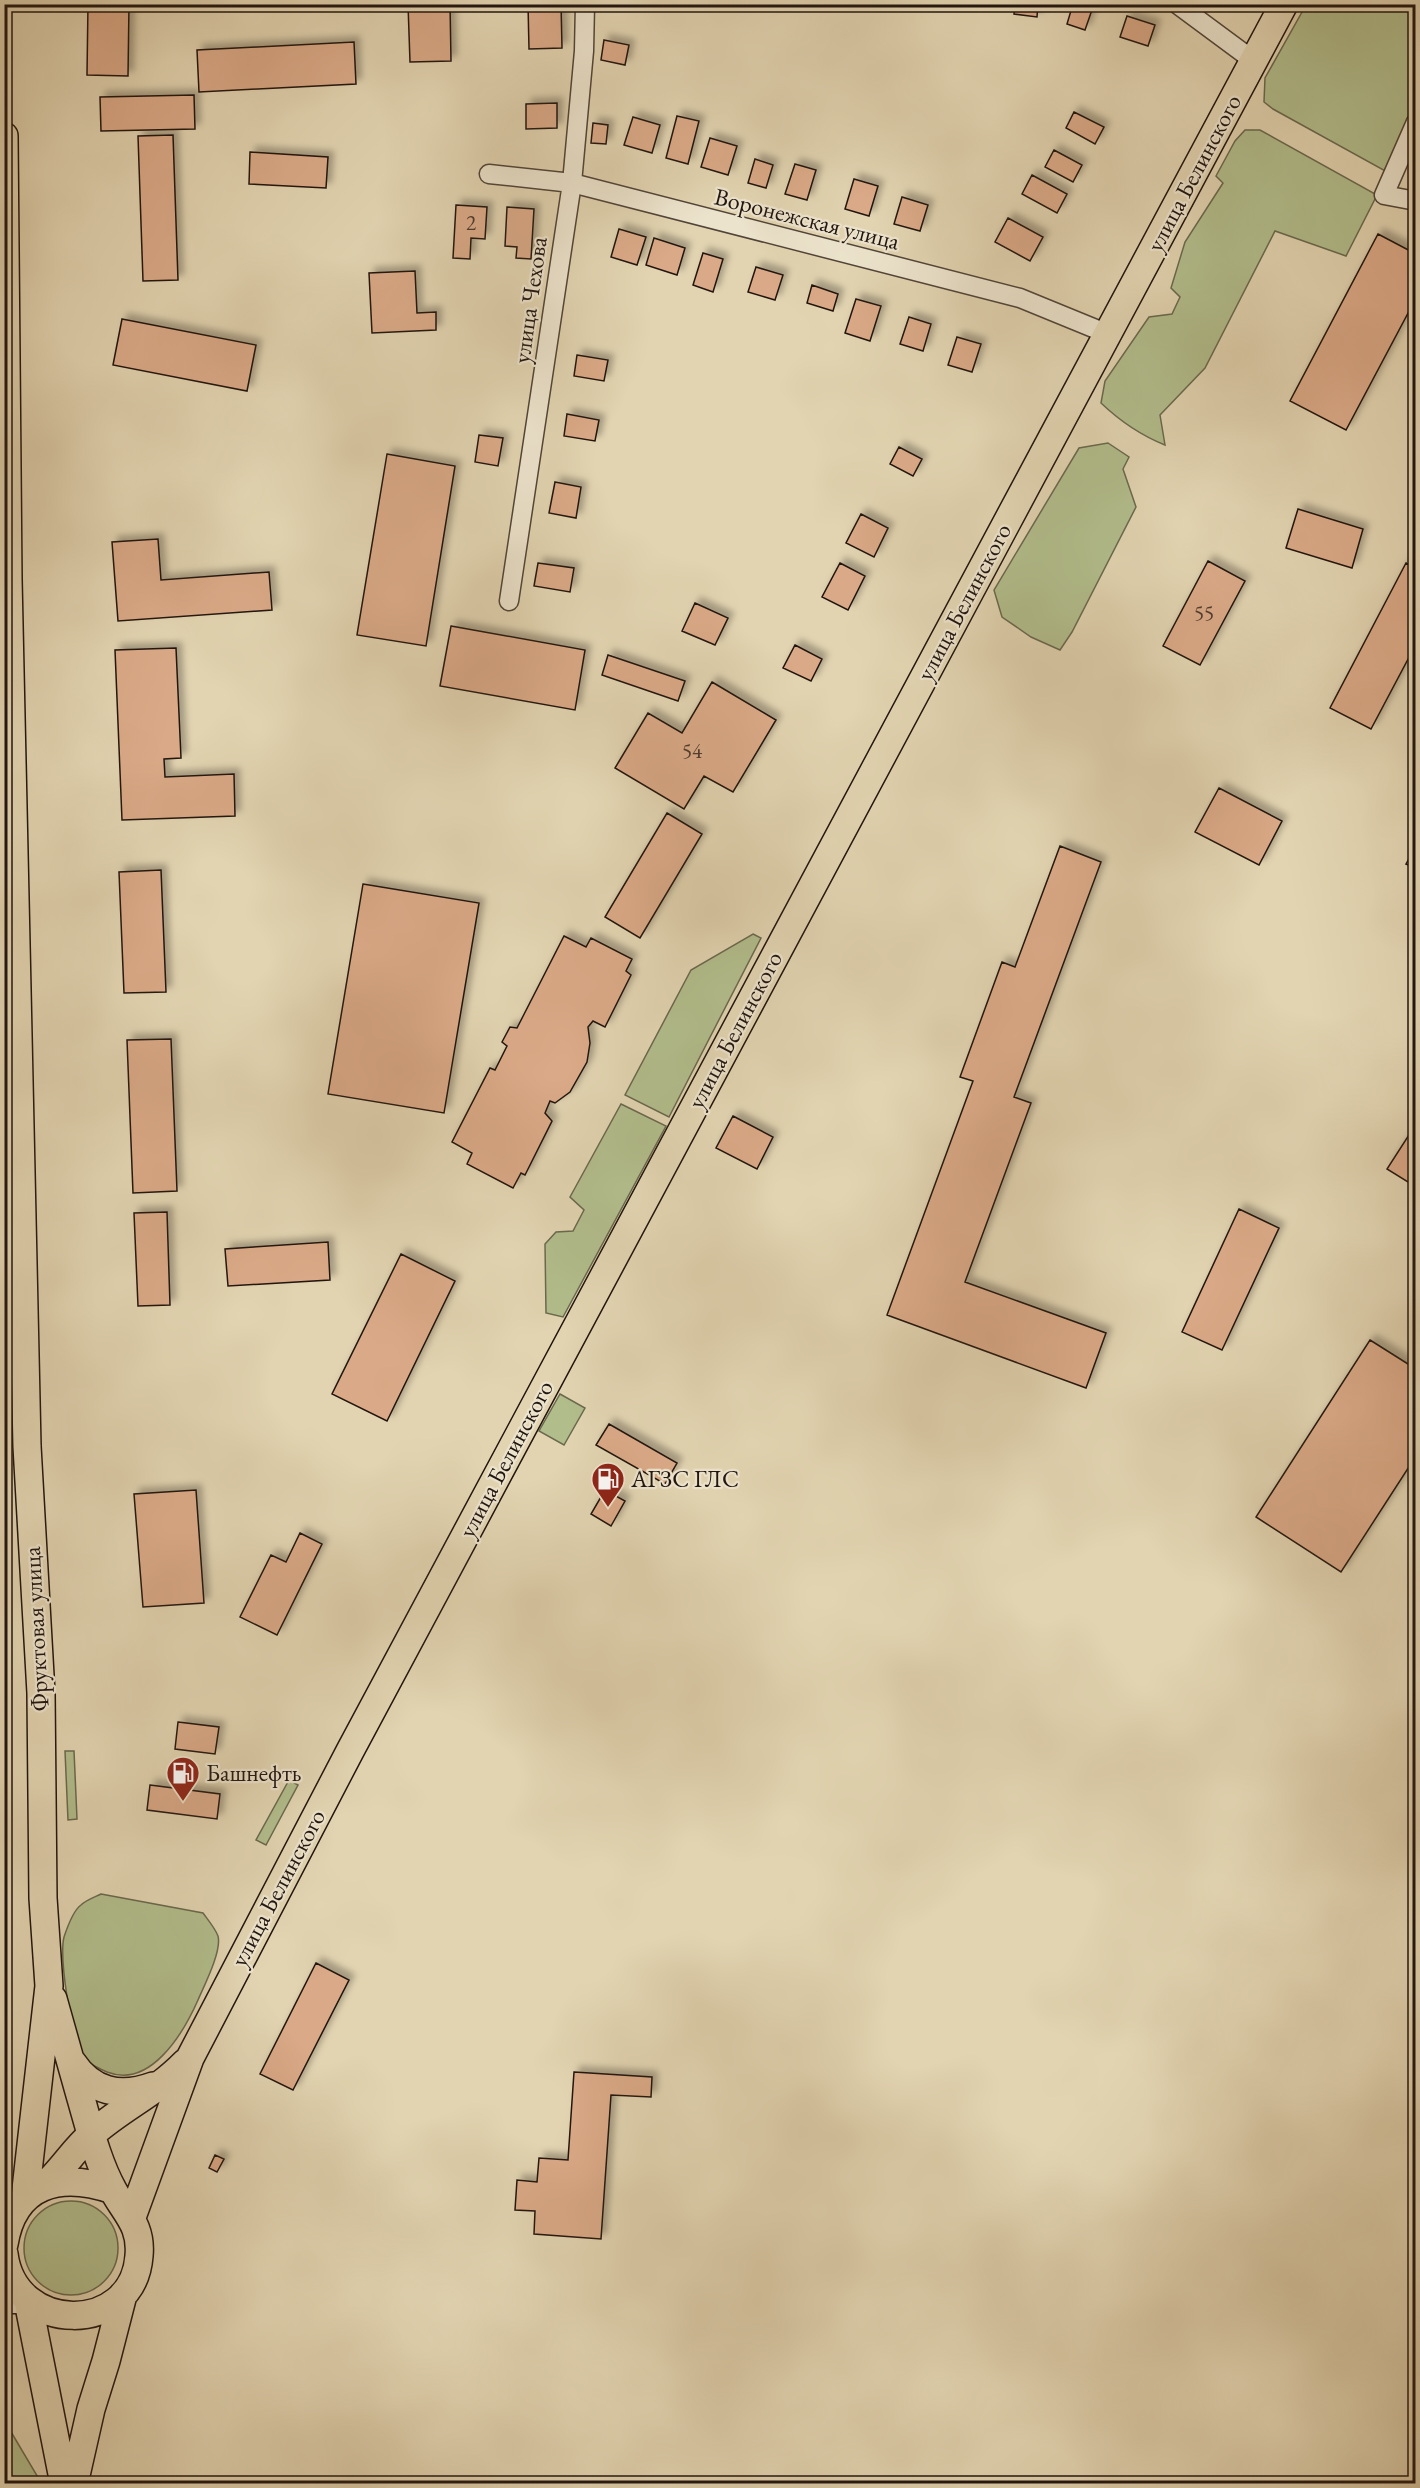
<svg xmlns="http://www.w3.org/2000/svg" width="1420" height="2488" font-family="'EB Garamond',serif">
  <style>
    .green { fill: #b2bd8c; stroke: #6a694e; stroke-width: 1.5 }
    .building { fill: #daa987; stroke: #211510; stroke-width: 1.5; filter: url(#shadow) }
    .lines { fill: none; stroke-linecap: round; stroke-linejoin: round }
    .minor-casing { stroke: #514538; stroke-width: 21 }
    .secondary-casing { stroke: #211510; stroke-width: 27 }
    .primary-casing { stroke: #211510; stroke-width: 30 }
    .minor { stroke: #ece3cc; stroke-width: 18 }
    .secondary { stroke: #ece3cc; stroke-width: 24 }
    .primary { stroke: #e2d4b1; stroke-width: 27 }
    .labels { text-anchor: middle; stroke-width: 4.5; stroke-linejoin: round; paint-order: stroke }
    .number-label { font-size: 21px; fill: #4f3a2e }
    .street-label { font-size: 24px; fill: #211510; stroke: #ece3cc }
    .poi-label { font-size: 24px; fill: #211510; stroke: #ece3cc; text-anchor: start }
  </style>
  <defs>
    <filter id="shadow"><feDropShadow dx="5.5" dy="-5.5" stdDeviation="3" flood-color="#0004"/></filter>
  </defs>
  <rect width="100%" height="100%" fill="#e2d4b1"/>
  <filter id="stains"><feTurbulence type="fractalNoise" baseFrequency=".00333" numOctaves="4"/><feColorMatrix values="0 0 0 0 .2 0 0 0 0 .09 0 0 0 0 .02 0 0 0 .5 -.17"/></filter>
  <radialGradient id="worn" r=".72"><stop offset=".6" stop-color="#630" stop-opacity="0"/><stop offset="1" stop-color="#630" stop-opacity=".3"/></radialGradient>
  <!-- green -->
  <path class="green" d="M1306 5H1415V106L1387 172 1273 109 1264 102 1265 78Z
    M1245 130H1260L1377 195 1346 256 1275 231 1205 368 1160 415 1165 445C1140 435 1121 422 1101 403L1105 381 1149 317 1172 314 1180 297 1171 288 1185 242 1223 183 1216 176 1235 141Z
    M1108 443 1129 457 1123 469 1136 507 1072 632 1060 650 1031 637 1002 617 994 590 1079 448Z
    M753 934 761 938 669 1117 625 1095 691 970Z
    M621 1104 666 1126 563 1317 546 1313 545 1244 556 1232 573 1231 584 1210 570 1197Z
    M560 1394 585 1408 564 1445 539 1431Z
    M65 1751H74L77 1819 68 1820Z
    M289 1780 298 1785 266 1845 256 1840Z
    M101 1894 203 1913C208 1920 215 1928 218 1936 222 1951 204 1986 198 2000 183 2034 150 2089 107 2072 98 2068 86 2063 81 2054 71 2035 59 1957 64 1937 67 1928 74 1910 81 1905 86 1900 95 1897 101 1894Z
    M24 2248a47 47 0 1 1 94 0a47 47 0 1 1-94 0Z
    M4 2420 39 2479 40 2483H5Z"/>
  <!-- building -->
  <path class="building" d="M88 4H129L128 76 87 75Z
    M408 4H450L451 61 410 62Z
    M528 4H561L562 48 529 49Z
    M1015 4H1038L1037 17 1014 14Z
    M1073 4H1094L1085 30 1067 24Z
    M1127 16 1155 25 1148 46 1120 37Z
    M604 40 629 45 625 65 601 60Z
    M354 42 356 84 199 92 197 50Z
    M194 95 195 129 101 131 100 97Z
    M557 103V128L526 129V104Z
    M1074 112 1104 127 1095 144 1066 128Z
    M677 116 699 121 688 164 666 158Z
    M633 117 660 125 652 153 624 145Z
    M593 123 608 125 606 144 591 143Z
    M173 135 178 280 143 281 138 136Z
    M710 138 737 146 728 175 701 167Z
    M1054 150 1082 165 1073 182 1045 167Z
    M250 152 328 157 326 188 249 184Z
    M755 159 773 165 766 188 748 183Z
    M795 164 816 170 807 200 785 194Z
    M1032 175 1067 194 1057 213 1022 194Z
    M854 179 878 186 869 216 845 209Z
    M902 197 928 205 920 231 894 224Z
    M456 205 487 207 485 239 471 238 470 259 453 258Z
    M507 207 534 209 531 259 516 258 517 247 505 246Z
    M1008 218 1043 237 1030 261 995 242Z
    M619 229 646 237 637 265 611 257Z
    M1378 234 1416 254V298L1346 430 1290 401Z
    M654 238 685 248 677 275 646 265Z
    M703 253 723 259 713 292 693 285Z
    M756 267 783 275 775 300 748 292Z
    M415 271 417 313 436 312V330L372 333 369 273Z
    M812 285 838 294 833 311 807 303Z
    M856 299 881 306 870 341 845 333Z
    M909 317 931 324 923 351 900 344Z
    M122 319 256 345 247 391 113 365Z
    M957 337 981 344 972 372 948 365Z
    M577 355 608 360 604 381 574 376Z
    M567 414 599 420 595 441 564 436Z
    M479 435 503 438 498 466 475 462Z
    M899 447 922 459 913 476 890 464Z
    M387 454 455 466 426 646 357 635Z
    M555 482 581 487 576 518 549 513Z
    M1298 509 1363 529 1352 568 1286 548Z
    M861 514 888 528 874 557 846 543Z
    M158 539 161 580 269 572 272 610 118 621 112 542Z
    M1208 561 1245 581 1200 665 1163 646Z
    M538 563 574 568 570 592 534 586Z
    M840 563 865 576 848 610 822 597Z
    M1406 563 1416 569V644L1371 729 1330 708Z
    M695 603 728 618 715 645 682 631Z
    M451 626 585 650 575 710 440 686Z
    M795 645 822 659 811 681 783 668Z
    M176 648 181 758 164 759 165 777 234 774 235 816 122 820 115 650Z
    M608 655 685 681 678 701 602 675Z
    M712 682 776 720 733 792 704 776 684 809 615 768 648 713 682 733Z
    M1219 788 1282 821 1259 865 1195 832Z
    M667 813 702 834 640 938 605 917Z
    M1060 846 1101 862 1014 1097 1031 1103 965 1282 1106 1333 1086 1388 887 1315 973 1081 960 1077 1002 962 1015 967Z
    M1416 846V868L1406 864Z
    M161 870 166 992 124 993 119 872Z
    M363 884 479 903 444 1113 328 1094Z
    M564 936 586 947 591 938 632 959 626 971 631 975 605 1027 593 1021 588 1027 590 1043 587 1062 570 1092 555 1103 550 1101 545 1113 552 1121 525 1175 521 1173 513 1188 467 1164 472 1153 452 1142 490 1068 495 1070 507 1046 502 1042 510 1027 517 1028Z
    M171 1039 177 1191 133 1193 127 1040Z
    M733 1116 773 1137 757 1169 716 1148Z
    M1416 1124V1187L1387 1169Z
    M1239 1209 1279 1228 1222 1350 1182 1332Z
    M167 1212 170 1305 138 1306 134 1213Z
    M328 1242 330 1280 228 1286 225 1249Z
    M401 1254 455 1281 387 1421 332 1394Z
    M1370 1340 1416 1369V1456L1341 1572 1256 1517Z
    M609 1424 677 1463 665 1484 596 1445Z
    M196 1490 204 1603 143 1607 134 1494Z
    M605 1490 625 1501 611 1526 591 1514Z
    M300 1533 322 1544 277 1635 240 1617 271 1555 286 1562Z
    M178 1722 219 1727 215 1754 175 1749Z
    M150 1785 220 1794 217 1819 147 1810Z
    M316 1963 349 1980 293 2090 260 2074Z
    M574 2072 652 2077 651 2097 611 2095 601 2239 534 2234 535 2211 515 2210 517 2180 537 2182 539 2158 568 2160Z
    M215 2155 224 2159 217 2172 209 2168Z"/>
  <g class="lines">
    <defs>
      <path id="minor" d="M1177 4 1254 61
        M1416 122 1384 195 1416 201
        M489 174 572 183 1020 298 1108 334
        M509 601 572 183 584 51 585 4"/>
      <path id="secondary" d="M4 2301H28"/>
      <path id="primary" d="M4 136 8 579 27 1446 41 1693 43 1898 49 1986 25 2198
        M72 2062C92 2092 120 2098 153 2086
        M44 2186C62 2170 74 2149 92 2134 121 2108 157 2092 185 2063
        M132 2217 190 2058 350 1751 1284 4
        M4 2244C14 2183 60 2172 113 2190
        M4 2254C14 2335 133 2336 139 2256 142 2225 125 2213 113 2190 97 2161 89 2126 80 2095 71 2063 62 2031 53 1999
        M28 2301 64 2484
        M74 2484 91 2409 106 2361 123 2295"/>
    </defs>
    <!-- minor casing -->
    <use href="#minor" class="minor-casing"/>
    <!-- secondary casing -->
    <use href="#secondary" class="secondary-casing"/>
    <!-- primary casing -->
    <use href="#primary" class="primary-casing"/>
    <!-- minor -->
    <use href="#minor" class="minor"/>
    <!-- secondary -->
    <use href="#secondary" class="secondary"/>
    <!-- primary -->
    <use href="#primary" class="primary"/>
  </g>
  <!-- icons -->
  <defs>
    <symbol id="fuel-pin" viewBox="-11 -11 22 30"><path d="M0 17L-7.5 6A9.5 9.5 0 1 1 7.5 6Z" fill="#8f2418" stroke="#ece3cc"/><path d="M-5.5-6h7V0h2V4h1.3V-2.5L3-4.5l.8-.8L6-3V5H2.5V1h-1V6h-7ZM-4.2-4.7v3.2H.2V-4.7Z" fill="#fff"/></symbol>
  </defs>
  <g fill-rule="evenodd">
    <use href="#fuel-pin" x="589" y="1460" width="38" height="52"/>
    <use href="#fuel-pin" x="164" y="1754" width="38" height="52"/>
  </g>
  <g class="labels">
    <!-- number labels -->
    <g class="number-label">
      <text x="471" y="230">2</text>
      <text x="1204" y="620">55</text>
      <text x="692" y="758">54</text>
    </g>
    <!-- street labels -->
    <g class="street-label">
      <text transform="translate(1194 173) rotate(-62)" y="8">улица Белинского</text>
      <text transform="translate(807 219) rotate(14)" y="8">Воронежская улица</text>
      <text transform="translate(530 300) rotate(-82)" y="8">улица Чехова</text>
      <text transform="translate(964 602) rotate(-62)" y="8">улица Белинского</text>
      <text transform="translate(735 1030) rotate(-62)" y="8">улица Белинского</text>
      <text transform="translate(506 1459) rotate(-62)" y="8">улица Белинского</text>
      <text transform="translate(36 1629) rotate(-93)" y="8">Фруктовая улица</text>
      <text transform="translate(278 1888) rotate(-62)" y="8">улица Белинского</text>
    </g>
    <!-- poi labels -->
    <g class="poi-label">
      <text x="631" y="1487">АГЗС ГЛС</text>
      <text x="206" y="1781">Башнефть</text>
    </g>
  </g>
  <!-- margin -->
  <rect width="1420" height="2488" fill="none" stroke="#e2d4b1" stroke-width="24"/>
  <rect x="6" y="6" width="1408" height="2476" fill="none" stroke="#211510" stroke-width="3"/>
  <rect x="12" y="12" width="1396" height="2464" fill="none" stroke="#211510" stroke-width="1.5"/>
  <rect width="100%" height="100%" filter="url(#stains)"/>
  <rect width="100%" height="100%" fill="url(#worn)"/>
</svg>
